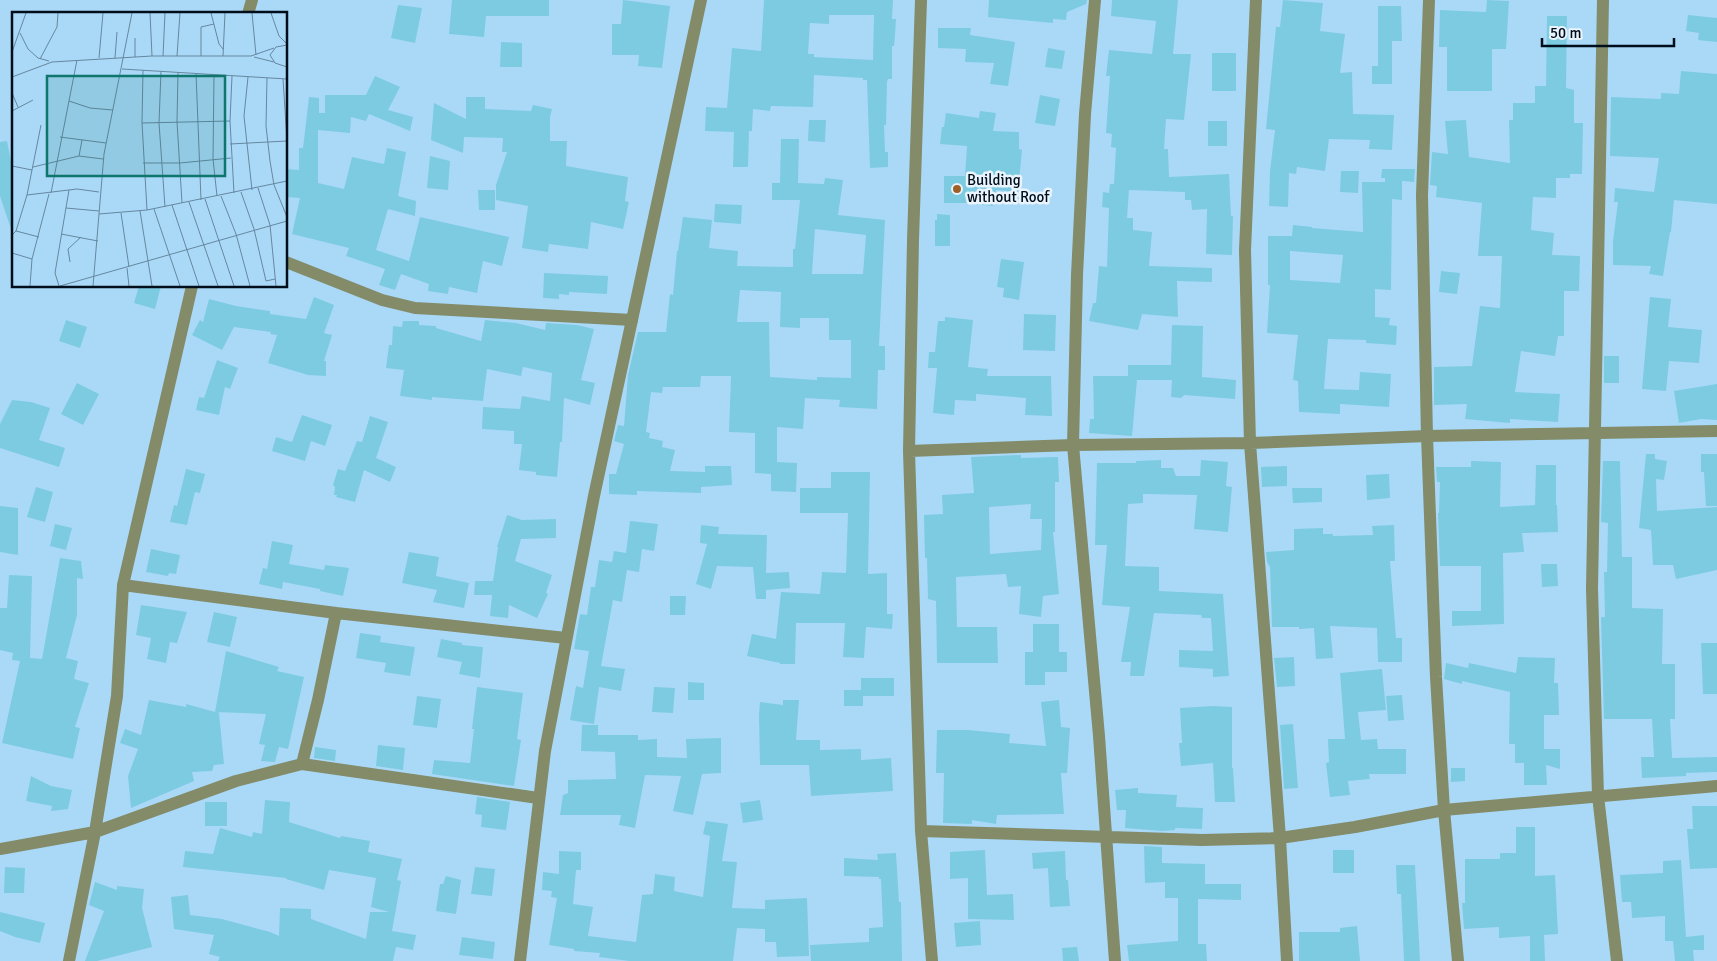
<svg xmlns="http://www.w3.org/2000/svg" width="1717" height="961" font-family="Signika,sans-serif">
  <style>
    .building { fill: #7dcbe1; fill-rule: evenodd }
    .lines { fill: none; stroke-linecap: round; stroke-linejoin: round }
    .minor { stroke: #838b68; stroke-width: 12 }
    .tertiary { stroke: #838b68; stroke-width: 12 }
    .poi-dot { fill: #9f5f28; stroke: #e9f4fc; stroke-width: 2 }
    .labels { text-anchor: middle; stroke-width: 5; stroke-linejoin: round; paint-order: stroke }
    .poi-label { font-size: 15px; fill: #000d1a; stroke: #e9f4fc; text-anchor: start }
    .inset-road { fill: none; stroke: #66879f; stroke-width: 1 }
    .view { fill: #0f766e; fill-opacity: 0.15; stroke: #0f766e; stroke-width: 2.5 }
    .inset-edge { fill: none; stroke: #000d1a; stroke-width: 2.5 }
  </style>
  <rect width="100%" height="100%" fill="#aad9f8"/>
  <!-- building -->
  <path class="building" d="M452 0H549V16H486L484 37 449 34Z
    M623 0 670 6 662 68 638 66 639 55H612V24H621Z
    M764 0H893L892 19H896L895 35 894 46H892V79H888L887 82 886 125H884L885 152H888V167L870 168 867 80H863V78L814 75 813 107 771 106 770 111 753 109 752 131H749L748 167H733L734 132 705 131 706 107 727 108 732 48 761 51ZM829 15H874L873 60 814 57V54H808L810 23 829 24Z
    M989 0H1087L1086 4 1067 12 1066 20 1053 19V23L988 17Z
    M1112 0H1178L1173 54H1191L1184 120 1166 119 1164 149H1168L1169 177 1229 174 1231 216H1233L1232 255 1206 254 1207 209 1192 210 1191 200H1185V192L1129 190 1127 218H1133V230L1152 232 1149 266 1212 268V282L1177 281 1178 317 1142 314 1138 330 1089 321 1093 303H1096L1099 266 1107 267 1109 208 1102 207 1103 192 1109 193 1110 184H1114L1116 148 1111 147 1112 134 1106 133 1110 76H1106L1109 50 1152 54 1156 21 1111 16Z
    M1283 0 1323 3 1320 31 1345 34 1340 73 1352 72 1353 114 1394 115 1392 150 1369 149 1370 140 1329 139 1325 171 1297 167 1296 174 1289 173 1288 207 1269 206 1270 171 1275 130 1266 129 1276 27H1280Z
    M1487 0 1509 1 1506 49H1492V91H1447V47H1439L1440 10 1486 12Z
    M398 5 422 8 415 43 391 38Z
    M1378 6H1401L1402 41H1392V84H1372V66H1378Z
    M1688 15 1717 18V42L1698 40 1699 33 1686 31Z
    M1547 16H1567L1566 88 1574 90V123H1583L1582 174H1570V178H1556V198L1533 197 1531 230 1554 233 1552 255 1580 256 1579 291H1564V336H1558L1555 356 1521 351 1515 392 1560 394 1558 422 1510 419V423L1465 419 1467 404 1434 405V367L1472 366 1480 306 1500 308 1502 256H1478L1482 203 1436 197 1437 186 1430 185 1432 152 1448 154 1445 121 1466 120 1469 157 1510 163 1509 120H1513V103H1535V86H1546Z
    M938 28H971L970 35 1015 42 1008 86 990 84 994 63 965 62 966 49 938 48Z
    M501 42 522 43V67H500Z
    M1048 48 1065 51 1062 69 1045 67Z
    M1212 53H1236V91H1212Z
    M1681 71 1717 74V204L1674 200 1671 232H1670L1663 276 1649 274 1651 266 1613 265V241L1618 202H1614L1615 188 1654 192 1659 158 1610 156 1611 97 1661 99V93L1679 94Z
    M375 76 400 87 388 110 413 117 410 131 369 114 366 121 351 117 350 133 318 130V183L344 189 352 157 384 164 387 148 406 152 398 196 416 201 415 216 388 209 376 250 409 261 420 217 509 237 502 266 483 261 477 293 449 287 448 294 428 291 429 284 401 274 395 290 379 285 385 269 346 256 349 248 292 234 300 198 286 197V169L299 170V148H303L309 97 319 98V113H325V95H366Z
    M1040 95 1060 99 1055 126 1035 123Z
    M466 97H485V109L531 111 533 105 552 109 550 117V141H567L566 166 628 177 625 201 629 202 623 229 591 222 588 249 549 244 548 252 522 248 528 206 496 200V185L507 152H502L503 138 464 137 463 153 431 140 434 103 466 119Z
    M980 111 996 113 993 131 1019 132V149L1022 150 1018 192 996 190 993 206 965 203H944V176H965L967 146 940 144 942 127H944L946 113 979 118Z
    M809 120H826L825 142 808 141Z
    M1208 121H1227V146H1208Z
    M781 139H799L798 183 824 184 825 178 843 180 838 215 885 220 879 346H885V370H878L877 409 839 407 840 400 805 398 803 429 777 427V462L797 463 796 492 771 491V474L755 473V433L729 432 731 376H701L700 387H663L662 393 651 392 646 432 650 433 649 438 663 441 662 447 675 450 670 471 705 472V466H731L732 485 701 487V493L637 491V495L609 494V474H616L624 444 614 441 618 425 624 426 628 375 638 332H666L670 294 673 295 677 251H678L683 217 712 220 709 248 738 251 737 266 793 267V249H795L800 200H772V183H780ZM815 229 866 235 863 274H812ZM740 290 781 292 780 327 800 328V318H829V340H851V378L817 377V380L770 377 769 322H737Z
    M7 141 14 177V229H11L0 196V142Z
    M430 156 450 161 448 190 427 188Z
    M1382 169H1415L1414 182 1402 181V200L1392 199 1391 290 1375 289V317L1390 318 1389 325 1397 326 1396 345 1366 343V340L1328 339 1324 389 1359 390 1360 372 1391 374 1389 407 1340 404V414L1299 412 1298 381 1293 380 1298 335 1267 333 1270 285H1268V236H1292L1293 225 1312 227V228L1363 232 1362 182H1385V178H1381ZM1290 251 1343 255 1340 283 1290 280Z
    M1341 171H1359L1358 193 1340 192Z
    M478 190H495V210H479Z
    M715 204 742 205 741 224 714 222Z
    M937 214 950 215V246H935V220H937Z
    M1001 259 1024 262 1019 300 1003 297 1004 288 997 287Z
    M1441 271 1460 273 1457 294 1439 292Z
    M544 273 608 276 607 294 569 292V295L559 294V299L543 298Z
    M139 286H161L155 309 134 303Z
    M314 297 334 305 324 333 332 335 324 361H326V376L308 375 268 363 277 335 270 334 271 332 234 327 222 350 192 335 200 320 203 322 209 299 236 306 270 311V314L306 319Z
    M1650 297 1671 299 1668 327 1702 330 1699 363 1669 361 1666 391 1642 389Z
    M1024 314 1056 315 1055 351 1023 350Z
    M945 317 973 320 968 367 988 369 987 376H1051L1052 416 1025 415 1026 398 976 394V401L955 400 954 415 933 413 937 368H928L929 352H935L938 321H945Z
    M66 320 87 327 80 348 59 341Z
    M485 320 516 323 545 330 546 323 577 325 594 329 581 380 595 383 590 405 564 398 562 442H560L557 477 536 475V472L519 470 522 444H514V431L482 429 483 407 520 409 522 396 550 401 552 373 523 367 521 376 487 369 483 401 432 397V400L400 396 404 370 386 368 389 345H392L393 326 402 327 403 321H419V325L436 326V328L481 341Z
    M1172 325 1203 326 1202 377 1236 380 1235 399 1184 395 1181 398 1171 397 1172 380H1137L1132 436 1089 433 1090 419H1094L1093 376H1128V365H1171Z
    M1604 356H1619V383H1604Z
    M217 360 238 368 230 389 225 387 219 415 196 410 199 397 204 398Z
    M77 383 99 394 83 425 61 414Z
    M1717 384V420L1701 419 1679 423 1674 391Z
    M12 400 31 402 50 408 39 440 65 448 59 467 0 448V424Z
    M302 415 332 425 325 446 311 441 305 461 272 451 276 437 292 442Z
    M370 416 388 422 376 458 396 467 390 482 364 470 355 502 336 497 337 495H334L335 487 333 485 338 469 345 471 357 441 362 442Z
    M1646 454H1655V459L1667 461 1664 480 1656 479 1657 511 1717 507V570L1676 579 1673 565H1653L1651 530 1639 528Z
    M1701 454H1717V506H1706L1704 472H1701Z
    M1021 455V458L1058 457 1059 482H1055V532H1053L1059 594 1043 596 1041 617 1019 614 1021 586 1008 587 1006 574 956 577 957 627H997L998 663H937L936 601 928 599 927 558H925L924 515 943 514 942 495 974 493 971 457ZM1031 504 1030 519H1042L1041 550 990 554 989 507Z
    M1161 460V468H1173L1176 476H1200L1201 460 1228 462 1226 486 1232 487 1228 532 1194 529 1197 495 1143 494V503L1128 504 1125 566 1159 567V591L1223 594 1229 676 1213 677V669L1179 667V650L1213 651 1211 618H1202L1201 615 1154 613 1144 676H1130L1131 662H1121L1130 607 1102 605 1107 545H1095L1097 463H1136V461Z
    M1471 461 1501 462 1500 507 1535 505 1536 465H1556V505H1557L1558 532 1522 533 1524 552 1503 553 1504 624 1452 626V611H1481V566H1440L1438 513H1439L1440 482H1437L1436 467H1471Z
    M1603 461H1620L1622 557H1632V608L1663 609 1662 664H1675V719H1670L1672 756V758L1717 757V772L1686 773V776L1642 778 1641 757H1654L1652 719H1604L1601 617H1605L1604 572H1607L1608 523 1601 522Z
    M1287 466V486L1262 487 1261 467Z
    M186 469 205 474 200 493 195 492 187 525 170 522 174 505 177 506Z
    M831 472H870L868 574 887 573V614H893L892 629 866 627 864 658 843 657 845 623H796L795 664H780V663L747 656 752 634 776 639 781 592 820 594 822 572 846 573 848 513H800V488H831Z
    M1389 474 1390 498 1367 500 1366 475Z
    M36 487 53 492 45 522 27 517Z
    M1292 488H1322V502L1293 503Z
    M0 506 18 508V555L0 552Z
    M507 515 522 520 556 519V538L521 539 515 561 552 575 546 593 548 594 537 618 509 605 508 618 490 616 492 595H474L475 581H493L498 547H497Z
    M630 521 658 524 654 551 642 549 639 572 627 570 622 602 613 600 601 666 625 669 621 691 599 687 594 724 570 720 576 686 583 688 589 651 574 649 580 614 587 615 591 587H595L599 560 612 562 614 551 626 553Z
    M55 524 72 528 66 550 50 546Z
    M701 525 719 527 718 534 767 535 766 573 789 572 790 588 766 590V599H756L753 567 717 566 711 589 696 584 707 544 700 543Z
    M1394 525 1395 561H1390L1396 638H1402V662H1378L1377 628 1330 626 1333 658 1316 659 1314 628 1299 629V627H1272L1270 567 1267 562 1266 552 1294 550V529L1323 528V534H1333V536L1373 535 1372 526Z
    M272 541 293 545 289 564 324 570 325 565 349 568 343 596 320 591V589L283 582 282 589 259 584 263 568 267 569Z
    M151 549 180 555 176 574 169 573 168 576 146 572Z
    M409 552 439 557 436 576 469 583 464 608 433 602 437 590 402 583Z
    M60 558 81 561 83 579 77 578V615L66 658 78 661 74 679 89 683 75 727 80 728 73 759 2 743 20 661 12 660 13 653 0 650V608H7L9 575 32 576 30 658 42 659Z
    M1541 564H1557L1558 586 1542 587Z
    M670 596H686L685 615H670Z
    M141 605 187 612 177 643 170 642 166 663 147 659 151 638 136 635Z
    M214 612 237 617 230 647 207 642Z
    M1033 624H1059V652H1067V672H1045V685H1025V652H1033Z
    M360 633 381 636 380 642 415 647 410 676 384 672 386 663 356 658Z
    M441 639 462 643V645L483 647 480 678 459 674 462 662 437 657Z
    M1701 643H1717V694H1703Z
    M226 651 279 667 277 671 304 677 288 749 279 747 275 762 261 761 265 745 259 744 266 714 215 712Z
    M1294 657 1295 686 1277 687 1274 658Z
    M1518 657 1555 658 1554 683H1558L1559 715H1544V749H1560V769L1546 765 1547 785H1524V763H1515V744H1509L1510 692 1462 681V684L1444 679 1446 663 1468 668 1469 663 1516 673Z
    M1382 669 1386 710 1358 712 1361 740 1377 739 1378 749H1406V774H1369L1370 779 1348 781 1350 795 1330 797 1326 763 1329 762 1328 739H1345L1340 673Z
    M861 678H894V696H863V706H844V690H861Z
    M688 682 704 683V700H688Z
    M477 687 523 693 517 739 521 740 514 786 432 774 434 760 470 763 474 729H472Z
    M654 687 675 688 673 713 652 712Z
    M1402 695 1404 720 1388 721 1386 696Z
    M417 696 441 699 437 728 413 725Z
    M149 700 186 707V704L219 713 224 764 214 765 212 771 192 772 194 781 131 808 128 776 138 749 120 743 125 729 141 735Z
    M783 700H799L796 740H820V750L861 749V760L891 758 893 791 811 796 809 765H760L759 715 760 702 783 705Z
    M1059 700 1061 727 1070 728 1067 773H1061L1064 814 997 815 996 824 972 820V824L943 823 944 773H936L937 730H968L1010 734 1009 743 1046 746 1041 702Z
    M1213 706 1232 707V768H1233L1235 802H1215L1213 763 1181 766 1179 743H1182L1180 708Z
    M1293 724 1298 788 1284 789 1280 725Z
    M582 725H598V735H638V740L657 739V757L687 758 686 739 721 738V773L702 774 693 815 673 811 681 776 645 775 635 828 619 825 621 815H560L563 795 568 793V780L616 779 615 752 581 751Z
    M378 745 405 748 403 770 376 766Z
    M315 747 336 750 335 761 314 758Z
    M1451 768H1465V781L1451 782Z
    M31 776 51 786 72 790 68 809 51 811 52 806 26 801Z
    M1138 788V793L1177 795 1176 807 1203 808 1202 829 1175 828V830L1162 831 1125 828 1126 810H1117L1115 790Z
    M477 797 510 802 506 830 481 827 482 815 475 814Z
    M265 800 290 802 289 822 340 838 341 836 370 841 368 852 402 859 397 880 401 881 392 931 416 935 413 950 396 947 393 961H218L220 957 209 954 214 935 174 929 171 897 188 895 190 915 222 919 270 932 279 936 280 908 311 909V919L366 939 370 912H389L371 907 376 878 329 870 324 890 286 879V878L183 867 185 851 213 854 220 828 252 837 253 832 262 834Z
    M760 800 763 820 743 823 740 803Z
    M205 802H227V826H205Z
    M1692 806H1717V868L1690 869 1687 829H1693Z
    M706 821 728 824 722 861 737 862 732 908 765 909V900L807 898 809 956 777 957 776 942H765V929L737 928 733 961H629L599 957 600 953 574 951V949L549 945 557 898 551 897 552 891 542 890 543 872 559 874V851L581 852V870H576L573 904 593 907 588 936 636 942 642 895 653 894 655 874 675 877 674 891 703 897 710 836 703 834Z
    M1516 827H1535V876L1555 875 1558 934 1544 935 1545 961H1530V936L1499 938V927L1464 929 1462 903H1465V859H1500V853H1516Z
    M1144 846 1162 847V863L1205 864V884H1241V900L1198 899V944H1206L1207 961H1129L1127 945 1178 941V898H1165V882L1145 883Z
    M985 850 987 895 1013 894 1014 920 968 919V878L950 879V852Z
    M1333 850H1354V873H1333Z
    M1065 851 1066 880H1068L1070 906 1050 907 1048 868 1033 869 1032 853Z
    M896 853 899 902H901L902 961H811L810 945 869 942V928L883 927 881 879H879V877L844 876V858L878 860 877 854Z
    M1681 860 1686 937 1704 935V950H1693L1694 961H1675L1673 941H1665V916L1632 918 1631 902H1622L1620 875 1663 873V861Z
    M1396 865H1415L1420 961H1404L1401 894H1397Z
    M5 867 25 868 24 893H4Z
    M475 867 495 869 492 896 471 894Z
    M446 876 461 880 456 914 436 911 440 884H443Z
    M95 882 117 890V886L144 889 142 908 152 947 97 961H85L104 911 89 905Z
    M0 912 45 923 40 943 15 937 0 931Z
    M980 921 981 945 956 947 954 923Z
    M1357 926 1360 961H1299V932H1340V928Z
    M462 937 495 942 493 959 459 955Z
    M1077 947 1079 961H1063L1062 948Z"/>
  <g class="lines">
    <!-- minor -->
    <path class="minor" d="M921 0 913 240 909 451 921 831 932 961
      M1095 0 1085 114 1077 275 1073 445 1099 736 1115 961
      M1256 0 1245 250 1250 443 1280 838 1287 961
      M1429 0 1422 195 1427 436 1436 677 1444 810 1458 961
      M1603 0 1592 589 1598 796 1617 961
      M248 14 252 0
      M286 262 382 300 415 308 632 320
      M909 451 1073 445 1250 443 1427 436 1717 431
      M123 585 336 613 566 638
      M302 764 538 798
      M921 831 1202 840 1280 838 1355 827 1444 810 1717 786
      M0 849 95 832 236 781 302 764 318 700 336 613
      M69 961 95 832 117 696 123 585 192 286"/>
    <!-- tertiary -->
    <path class="tertiary" d="M520 961 545 751 594 496 701 0"/>
  </g>
  <!-- markers -->
  <circle class="poi-dot" cx="957" cy="189" r="5"/>
  <g class="labels">
    <!-- poi labels -->
    <g class="poi-label">
      <text x="967" y="185">Building<tspan x="967" dy="17">without Roof</tspan></text>
    </g>
  </g>
  <!-- overview -->
  <g transform="translate(12 12)">
    <rect width="275" height="275" fill="#aad9f8"/>
    <path class="inset-road" d="M138 1 140 44M199 1 207 32 211 37M240 1 244 43M259 1 267 24 275 32M8 21 16 37 26 46 37 49M275 33 264 35 258 43 263 51 275 55M0 40 14 1M151 44 153 1M165 44 168 1M189 44V15L202 12M211 44 213 1M123 45V26M242 45 262 50M87 46 91 1M103 46 105 20M28 47 45 15 46 1M110 57 275 67M131 58 130 111 135 198M149 59 147 111 153 195M166 60 165 110 170 191M184 61 189 188M202 63 201 147 205 184M220 64 218 109 222 181M0 65 40 50 140 44H239L262 36M236 65 232 104 240 178M255 66 254 114 258 149 262 173 275 205M271 67 275 128M0 81 6 95M57 89 78 96 101 98M0 99 21 88M130 111 218 109M48 125 94 131M218 132 275 129M67 144 91 147M131 151H168L219 146M0 154 20 158M21 155 67 144 70 128M246 176 258 213 264 274M229 180 242 217 254 269 263 267M39 181 65 48M15 183 65 177 87 180M209 184 224 222 238 274M193 187 222 274M177 190 206 274M160 193 187 274M54 196 87 199M142 197 168 274M128 199 140 274M109 201 117 255M87 202 135 198 275 169M4 219 27 225M49 222 86 229M0 223 4 219 15 183 29 113M0 241 20 247M58 250 56 237 69 225M115 256 117 274M18 274 20 247 37 182M47 274 43 261 57 178M48 274 275 209M81 274 92 142 120 1"/>
    <path class="view" d="M35 64H213V164H35Z"/>
    <rect width="275" height="275" class="inset-edge"/>
  </g>
  <!-- scale -->
  <path d="M1542 38v8h132v-8" fill="none" stroke="#000d1a" stroke-width="2.5"/>
  <text x="1550" y="38" font-size="15" fill="#000d1a" stroke="#e9f4fc" stroke-width="4" paint-order="stroke">50 m</text>
</svg>
